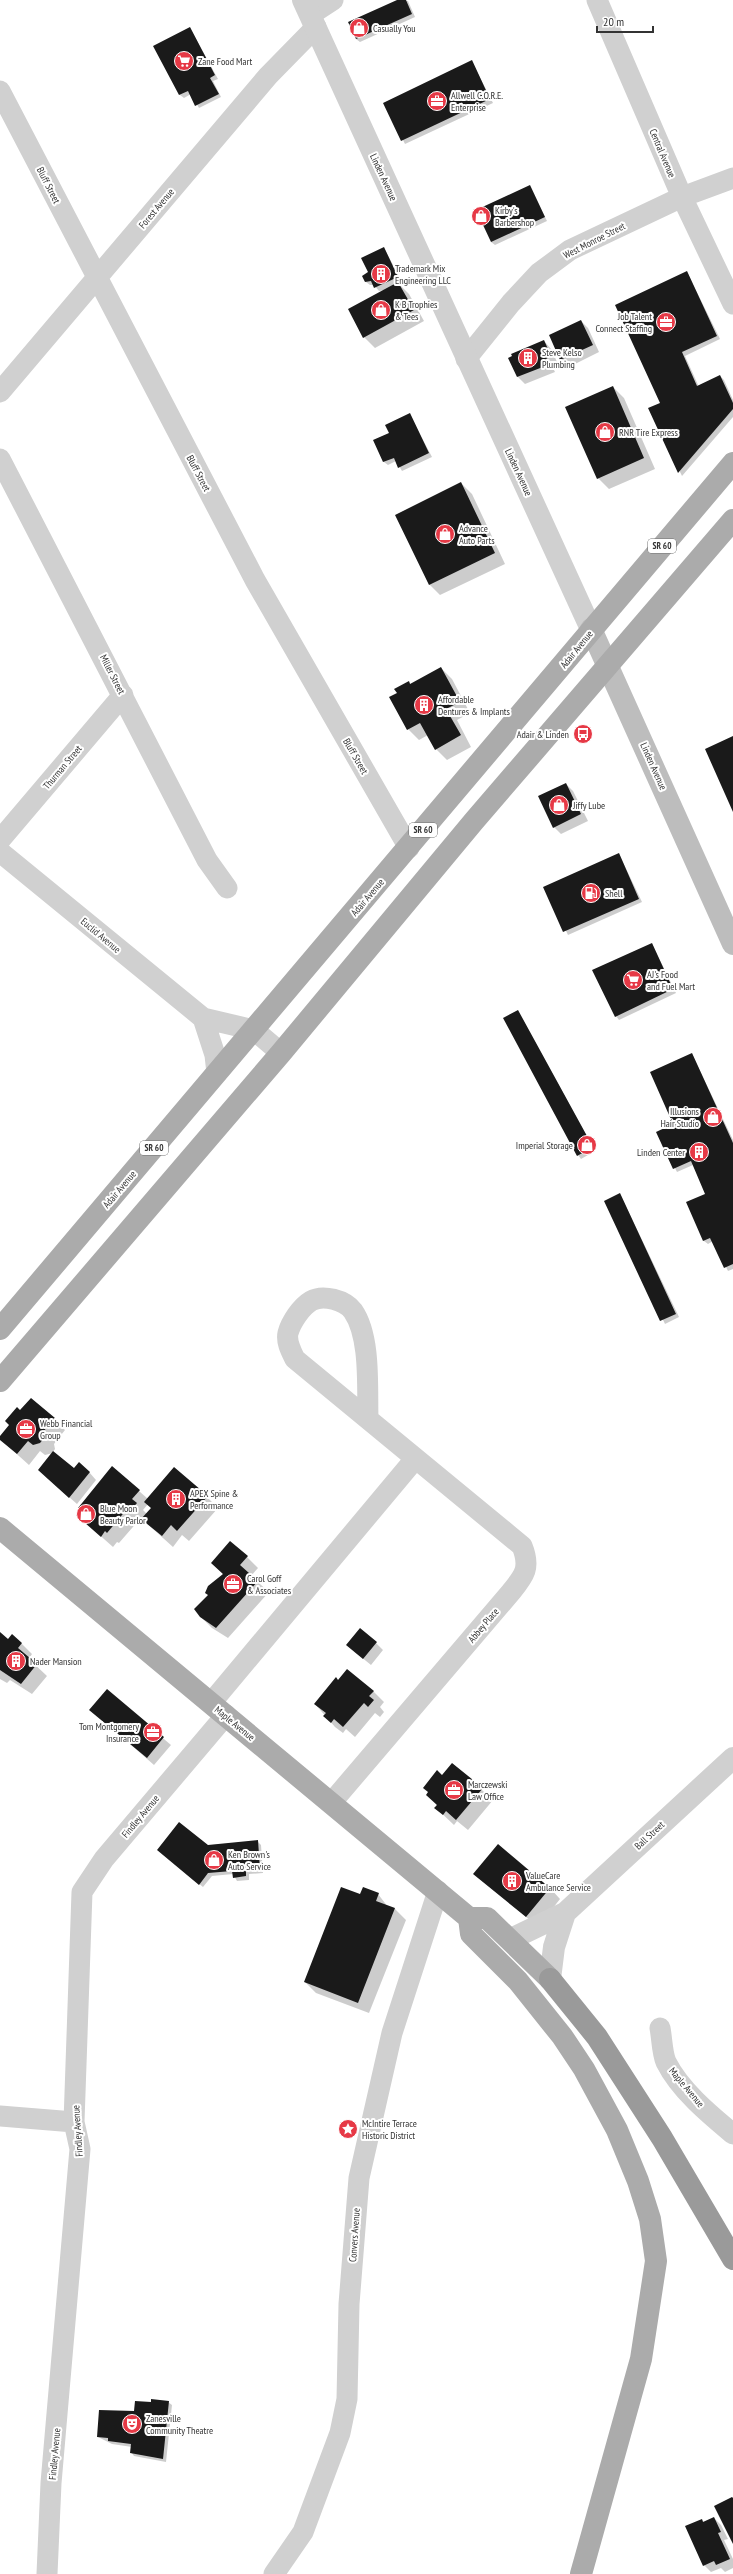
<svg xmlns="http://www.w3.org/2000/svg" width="733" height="2574" font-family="'PT Sans Narrow',sans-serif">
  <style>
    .shadow { fill: #0003; fill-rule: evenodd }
    .building { fill: #1a1a1a }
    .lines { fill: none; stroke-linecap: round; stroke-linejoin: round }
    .minor { stroke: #d0d0d0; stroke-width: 21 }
    .tertiary { stroke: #d0d0d0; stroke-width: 22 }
    .secondary { stroke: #bdbdbd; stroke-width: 22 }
    .primary { stroke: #ababab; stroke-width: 22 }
    .motorway { stroke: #9a9a9a; stroke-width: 22 }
    .labels { text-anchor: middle; stroke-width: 4; stroke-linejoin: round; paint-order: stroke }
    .shield { fill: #fff; stroke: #707070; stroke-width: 1 }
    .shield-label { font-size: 9px; font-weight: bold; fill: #333 }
    .poi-label { font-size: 10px; fill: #333; stroke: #fff; text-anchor: start }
    .street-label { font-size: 10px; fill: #333; stroke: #fff }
  </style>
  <rect width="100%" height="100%" fill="#fff"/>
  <!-- shadow -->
  <path class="shadow" d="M400 0 408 1 415 17 360 42 356 39Z
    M190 28 218 79 213 81 221 97 199 108 191 94 184 98 180 95 155 46Z
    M472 62 493 103 405 144 384 103Z
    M530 187 547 221 495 245 491 242Z
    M384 248 401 280 397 282 409 294 424 321 375 348 364 337 385 290 379 291 374 285H370L366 282Z
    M687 272 720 339 685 356 699 387 720 376 724 380 733 400V417L682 476 649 409 661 403Z
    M581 321 588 328 599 352 569 367 561 359Z
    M544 341 551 349 558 364 552 366 555 372 525 384 518 377 509 358Z
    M613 387 624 398 655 469 609 489 598 478Z
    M410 415 432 457 402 471 396 461 388 465 384 462 374 440 390 433Z
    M461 483 472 494 505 564 440 595 429 584Z
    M441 668 452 679 470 713 457 720 471 747 447 760 436 749 428 735 419 740 408 729 398 693 409 682 411 685Z
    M566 784 573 791 588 821 561 834 554 827Z
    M619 854 642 902 568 935 545 887Z
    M652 944 676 993 619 1020 616 1016Z
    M518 1011 595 1151 581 1159 578 1155Z
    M692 1054 733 1140V1269L728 1271 713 1241 708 1244 704 1241 687 1203 707 1194 693 1165 677 1172 657 1133 675 1125Z
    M620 1194 679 1317 665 1324 605 1201Z
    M31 1399 65 1430 54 1444 55 1449 53 1452 74 1469 89 1472 96 1480 77 1504 46 1477 53 1453 45 1455 40 1451 29 1465 0 1439Z
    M139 1491 148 1499 207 1497 218 1508 189 1541 182 1535 173 1547 143 1520 141 1522 139 1520 119 1543 117 1542 113 1547 77 1515ZM148 1504 152 1508 147 1514 143 1510Z
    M247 1557 258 1568 251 1576 269 1592 228 1638 212 1628 200 1616 209 1595 224 1575 212 1563Z
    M0 1633 9 1640 21 1643 32 1654 29 1659 47 1676 32 1694 10 1680 7 1683 0 1679Z
    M376 1643 383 1650 371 1665 355 1652Z
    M339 1681 373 1691 384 1702 380 1707 384 1712 380 1717 375 1713 355 1737 346 1729 343 1733 335 1727 315 1704Z
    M107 1691 171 1745 154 1765 91 1710Z
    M453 1764 493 1800 468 1830 457 1821 454 1825 436 1808 442 1776Z
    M257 1841 261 1845 263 1873 249 1874V1880L237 1881 233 1874 212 1876 203 1887 158 1850Z
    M475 1874 550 1888 560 1899 538 1927Z
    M378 1894 388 1907 395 1909 406 1920 369 2013 316 1993 305 1982 361 1896Z
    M136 2402H168L172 2405 166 2462 134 2456 131 2452 132 2447 112 2444 98 2437 135 2412Z
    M714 2518 721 2525 728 2539 724 2540 733 2559V2568L725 2572 721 2568 711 2572 704 2565 702 2520 704 2522Z"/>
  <!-- building -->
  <path class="building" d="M397 0H406L412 14 356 39 348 22Z
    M190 27 215 75 210 78 219 94 195 106 188 91 179 95 153 46Z
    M472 60 490 99 401 141 383 103Z
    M530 185 545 217 491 242 476 210Z
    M384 247 398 277 374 288 371 281 365 282 362 276 368 272 361 258Z
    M687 271 717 336 682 352 697 386 720 375 733 403V409L678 473 648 408 660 403 615 305Z
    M398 282 414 310 363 338 348 309Z
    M581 320 593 345 560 360 549 335Z
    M544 340 551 356 546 359 548 365 517 377 508 358 512 356 511 354Z
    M613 386 644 458 597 479 565 407Z
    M410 413 429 453 398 468 394 458 383 462 373 440 389 433 385 425Z
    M461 482 495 553 429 585 395 515Z
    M441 667 460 702 446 709 461 735 435 750 420 723 407 730 389 697 397 693 394 689 409 681 410 684Z
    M733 736V812L705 749Z
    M566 783 581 814 553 828 538 796Z
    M619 853 639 899 563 932 543 887Z
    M652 943 673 989 615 1017 592 970Z
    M518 1010 593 1147 577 1156 503 1018Z
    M692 1053 733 1143V1264L724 1268 710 1238 703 1241 686 1202 705 1194 691 1161 673 1169 656 1132 673 1124 650 1072Z
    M620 1193 676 1314 660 1321 604 1201Z
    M31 1398 55 1418 43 1432 45 1437 40 1443 33 1445 28 1441 17 1454 0 1440V1436L9 1425 5 1421 17 1407 20 1410Z
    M53 1451 74 1468 79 1462 90 1472 69 1498 38 1470Z
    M112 1466 140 1490 132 1499 137 1503 130 1511 127 1509 107 1533 105 1531 101 1537 76 1515 80 1510 78 1508Z
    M174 1467 208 1496 177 1531 171 1525 162 1536 141 1519 151 1508 144 1502Z
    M230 1541 248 1556 240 1565 258 1581 216 1628 200 1617 194 1609 208 1595 205 1593 208 1586 223 1574 211 1563Z
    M360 1628 377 1642 363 1659 346 1645Z
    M0 1632 8 1639 12 1634 22 1643 18 1648 37 1664 21 1684 0 1670Z
    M347 1669 374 1691 369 1696 374 1700 368 1707 364 1703 343 1727 334 1719 331 1723 323 1716 326 1713 314 1704 336 1677 338 1680Z
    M107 1689 164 1737 147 1758 89 1710Z
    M452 1763 483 1788 456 1820 446 1811 443 1815 434 1808 437 1805 426 1795 428 1792 423 1788 437 1770 442 1775Z
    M179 1822 208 1845 258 1840 260 1870 246 1871V1876L233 1878 232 1871 208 1873 199 1885 157 1850Z
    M498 1844 550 1888 526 1917 473 1874Z
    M341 1887 360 1894 363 1887 379 1893 376 1901 395 1908 358 2003 304 1982Z
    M151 2399 169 2401 163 2459 130 2453 131 2444 108 2441V2438L97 2437 99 2410 134 2411 135 2401 151 2402Z
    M732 2497 733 2498V2544L714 2506Z
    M714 2517 721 2532 718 2533 730 2559 716 2565 714 2561 703 2566 685 2526 702 2519 703 2522Z"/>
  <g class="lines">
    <!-- minor -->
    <path class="minor" d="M597 0 682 197 733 304
      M310 15 333 0
      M0 91 255 580 409 848
      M466 359 511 303 539 273 570 250 682 197 733 178
      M0 392 268 76 316 27
      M0 459 207 860 227 888
      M0 840 123 695
      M0 852 203 1018 254 1030 281 1053
      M203 1018 215 1055 217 1073
      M211 1703 415 1459
      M332 1802 511 1592C524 1576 531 1568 522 1546L295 1359C291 1351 286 1342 288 1333 291 1322 301 1307 311 1301 323 1294 345 1300 353 1311 371 1337 367 1388 368 1419
      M660 2028C662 2038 662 2053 666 2062 680 2090 709 2114 733 2134
      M0 2116 74 2122
      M47 2574 51 2483 80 2149 74 2122 82 1892 104 1859 226 1715
      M274 2574 303 2532 340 2433 347 2399 349 2304 359 2178 392 2033 438 1891"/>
    <!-- tertiary -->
    <path class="tertiary" d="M303 0 591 629
      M511 1939 565 1913 733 1758
      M550 1979 554 1947 565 1913"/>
    <!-- secondary -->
    <path class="secondary" d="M591 629 733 944"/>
    <!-- primary -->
    <path class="primary" d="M0 1329 733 463
      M0 1381 281 1053 474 821 733 520
      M0 1528 469 1918
      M469 1918 471 1934 518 1981 562 2036 584 2069 617 2130 638 2181 650 2219 656 2261 641 2359 581 2574
      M469 1918H487L550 1979"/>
    <!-- motorway -->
    <path class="motorway" d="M550 1979 597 2037 662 2138 733 2259"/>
  </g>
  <!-- icons -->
  <defs>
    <symbol id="shop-disc" viewBox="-11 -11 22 22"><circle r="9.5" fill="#e63946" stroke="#fff"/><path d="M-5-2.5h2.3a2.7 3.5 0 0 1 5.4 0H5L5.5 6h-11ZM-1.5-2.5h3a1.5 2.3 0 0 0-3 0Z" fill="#fff"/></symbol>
    <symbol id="supermarket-disc" viewBox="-11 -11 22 22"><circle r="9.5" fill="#e63946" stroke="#fff"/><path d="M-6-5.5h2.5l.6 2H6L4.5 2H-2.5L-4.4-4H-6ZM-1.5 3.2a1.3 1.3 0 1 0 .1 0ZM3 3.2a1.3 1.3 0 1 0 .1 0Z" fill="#fff"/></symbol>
    <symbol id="office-disc" viewBox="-11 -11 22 22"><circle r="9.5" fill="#e63946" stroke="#fff"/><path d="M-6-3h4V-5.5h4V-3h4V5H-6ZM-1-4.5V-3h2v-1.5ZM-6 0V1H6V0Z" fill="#fff"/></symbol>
    <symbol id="building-disc" viewBox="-11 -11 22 22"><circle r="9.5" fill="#e63946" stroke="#fff"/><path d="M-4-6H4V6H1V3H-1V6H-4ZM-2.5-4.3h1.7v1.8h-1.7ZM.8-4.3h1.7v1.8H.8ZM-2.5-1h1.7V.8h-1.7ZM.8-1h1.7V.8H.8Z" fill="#fff"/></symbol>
    <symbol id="bus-disc" viewBox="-11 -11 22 22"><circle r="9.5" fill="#e63946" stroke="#fff"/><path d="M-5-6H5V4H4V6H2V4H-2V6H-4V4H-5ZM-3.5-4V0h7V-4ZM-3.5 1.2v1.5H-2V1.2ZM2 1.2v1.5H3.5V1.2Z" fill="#fff"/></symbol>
    <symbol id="fuel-disc" viewBox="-11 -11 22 22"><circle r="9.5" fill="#e63946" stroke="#fff"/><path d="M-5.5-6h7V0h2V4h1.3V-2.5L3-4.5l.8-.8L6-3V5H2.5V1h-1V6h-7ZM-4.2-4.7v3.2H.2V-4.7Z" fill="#fff"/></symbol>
    <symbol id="sight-disc" viewBox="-11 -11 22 22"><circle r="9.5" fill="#e63946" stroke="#fff"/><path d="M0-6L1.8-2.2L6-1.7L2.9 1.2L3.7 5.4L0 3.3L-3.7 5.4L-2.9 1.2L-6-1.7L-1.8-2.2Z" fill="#fff"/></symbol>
    <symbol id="theatre-disc" viewBox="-11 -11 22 22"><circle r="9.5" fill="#e63946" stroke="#fff"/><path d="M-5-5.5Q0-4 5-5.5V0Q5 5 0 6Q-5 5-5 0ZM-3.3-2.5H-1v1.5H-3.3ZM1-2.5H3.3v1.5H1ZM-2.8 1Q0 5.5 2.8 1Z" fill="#fff"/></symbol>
  </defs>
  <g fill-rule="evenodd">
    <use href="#shop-disc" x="348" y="17" width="22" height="22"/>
    <use href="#supermarket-disc" x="173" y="50" width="22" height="22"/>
    <use href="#office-disc" x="426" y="90" width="22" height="22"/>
    <use href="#shop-disc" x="470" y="205" width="22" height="22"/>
    <use href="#building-disc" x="370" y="263" width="22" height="22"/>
    <use href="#shop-disc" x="370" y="299" width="22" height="22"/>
    <use href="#office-disc" x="655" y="311" width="22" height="22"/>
    <use href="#building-disc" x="517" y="347" width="22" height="22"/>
    <use href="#shop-disc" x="594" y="421" width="22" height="22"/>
    <use href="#shop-disc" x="434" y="523" width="22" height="22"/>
    <use href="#building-disc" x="413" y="694" width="22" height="22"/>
    <use href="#bus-disc" x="572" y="723" width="22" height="22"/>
    <use href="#shop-disc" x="548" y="794" width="22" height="22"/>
    <use href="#fuel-disc" x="580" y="882" width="22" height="22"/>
    <use href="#supermarket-disc" x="622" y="969" width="22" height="22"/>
    <use href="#shop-disc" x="702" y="1106" width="22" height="22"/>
    <use href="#shop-disc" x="576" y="1134" width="22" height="22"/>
    <use href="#building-disc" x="688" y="1141" width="22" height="22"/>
    <use href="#office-disc" x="15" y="1418" width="22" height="22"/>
    <use href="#building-disc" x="165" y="1488" width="22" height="22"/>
    <use href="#shop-disc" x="75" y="1503" width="22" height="22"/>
    <use href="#office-disc" x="222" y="1573" width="22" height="22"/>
    <use href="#building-disc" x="5" y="1650" width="22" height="22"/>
    <use href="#office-disc" x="142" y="1721" width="22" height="22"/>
    <use href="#office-disc" x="443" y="1779" width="22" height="22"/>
    <use href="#shop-disc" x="203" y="1849" width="22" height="22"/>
    <use href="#building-disc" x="501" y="1870" width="22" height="22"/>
    <use href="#sight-disc" x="337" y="2118" width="22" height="22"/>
    <use href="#theatre-disc" x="121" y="2413" width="22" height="22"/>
  </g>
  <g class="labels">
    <!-- shield labels -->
    <g class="shield">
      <rect x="648" y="539" width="28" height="14" rx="3"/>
      <rect x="409" y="823" width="28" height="14" rx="3"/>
      <rect x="140" y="1141" width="28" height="14" rx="3"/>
    </g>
    <g class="shield-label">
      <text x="662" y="549">SR 60</text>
      <text x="423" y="833">SR 60</text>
      <text x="154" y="1151">SR 60</text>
    </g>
    <!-- poi labels -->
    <g class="poi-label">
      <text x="373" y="32">Casually You</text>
      <text x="198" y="65">Zane Food Mart</text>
      <text x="451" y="99">Allwell C.O.R.E.<tspan x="451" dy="12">Enterprise</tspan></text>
      <text x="495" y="214">Kirby's<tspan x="495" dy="12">Barbershop</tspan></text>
      <text x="395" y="272">Trademark Mix<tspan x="395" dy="12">Engineering LLC</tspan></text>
      <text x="395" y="308">K B Trophies<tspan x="395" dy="12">&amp; Tees</tspan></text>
      <text x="652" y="320" text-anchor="end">Job Talent<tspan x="652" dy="12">Connect Staffing</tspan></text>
      <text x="542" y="356">Steve Kelso<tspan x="542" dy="12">Plumbing</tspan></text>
      <text x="619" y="436">RNR Tire Express</text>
      <text x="459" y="532">Advance<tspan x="459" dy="12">Auto Parts</tspan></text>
      <text x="438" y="703">Affordable<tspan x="438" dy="12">Dentures &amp; Implants</tspan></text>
      <text x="569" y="738" text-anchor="end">Adair &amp; Linden</text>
      <text x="573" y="809">Jiffy Lube</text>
      <text x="605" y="897">Shell</text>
      <text x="647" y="978">AJ's Food<tspan x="647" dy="12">and Fuel Mart</tspan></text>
      <text x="699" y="1115" text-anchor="end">Illusions<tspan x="699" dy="12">Hair Studio</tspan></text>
      <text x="573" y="1149" text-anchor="end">Imperial Storage</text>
      <text x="685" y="1156" text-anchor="end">Linden Center</text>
      <text x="40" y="1427">Webb Financial<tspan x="40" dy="12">Group</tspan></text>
      <text x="190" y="1497">APEX Spine &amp;<tspan x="190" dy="12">Performance</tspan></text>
      <text x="100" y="1512">Blue Moon<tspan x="100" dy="12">Beauty Parlor</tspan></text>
      <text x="247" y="1582">Carol Goff<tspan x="247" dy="12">&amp; Associates</tspan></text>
      <text x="30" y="1665">Nader Mansion</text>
      <text x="139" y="1730" text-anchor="end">Tom Montgomery<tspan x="139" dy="12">Insurance</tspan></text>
      <text x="468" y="1788">Marczewski<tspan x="468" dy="12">Law Office</tspan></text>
      <text x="228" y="1858">Ken Brown's<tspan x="228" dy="12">Auto Service</tspan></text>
      <text x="526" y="1879">ValueCare<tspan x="526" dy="12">Ambulance Service</tspan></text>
      <text x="362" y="2127">McIntire Terrace<tspan x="362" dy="12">Historic District</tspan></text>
      <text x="146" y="2422">Zanesville<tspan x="146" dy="12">Community Theatre</tspan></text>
    </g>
    <!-- street labels -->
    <g class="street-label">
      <text transform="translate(663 153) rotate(67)" y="4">Central Avenue</text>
      <text transform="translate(384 177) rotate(65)" y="4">Linden Avenue</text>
      <text transform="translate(49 185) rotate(63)" y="4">Bluff Street</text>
      <text transform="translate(156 208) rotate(-50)" y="4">Forest Avenue</text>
      <text transform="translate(594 240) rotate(-27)" y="4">West Monroe Street</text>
      <text transform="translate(519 472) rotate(65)" y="4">Linden Avenue</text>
      <text transform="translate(199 473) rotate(62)" y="4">Bluff Street</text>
      <text transform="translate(576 649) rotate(-51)" y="4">Adair Avenue</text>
      <text transform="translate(113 674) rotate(63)" y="4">Miller Street</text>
      <text transform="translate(356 756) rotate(60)" y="4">Bluff Street</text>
      <text transform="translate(654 766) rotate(66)" y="4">Linden Avenue</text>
      <text transform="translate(62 767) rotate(-50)" y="4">Thurman Street</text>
      <text transform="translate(367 897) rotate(-50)" y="4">Adair Avenue</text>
      <text transform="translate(101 935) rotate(40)" y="4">Euclid Avenue</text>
      <text transform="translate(119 1189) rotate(-50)" y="4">Adair Avenue</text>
      <text transform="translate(483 1625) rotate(-50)" y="4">Abbey Place</text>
      <text transform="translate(235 1723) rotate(39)" y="4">Maple Avenue</text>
      <text transform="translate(140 1816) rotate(-50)" y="4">Findley Avenue</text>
      <text transform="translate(649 1835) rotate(-43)" y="4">Ball Street</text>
      <text transform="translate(687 2087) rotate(50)" y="4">Maple Avenue</text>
      <text transform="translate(77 2131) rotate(-94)" y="4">Findley Avenue</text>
      <text transform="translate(354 2235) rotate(-86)" y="4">Convers Avenue</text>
      <text transform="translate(54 2454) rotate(-85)" y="4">Findley Avenue</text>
    </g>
  </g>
  <!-- scale -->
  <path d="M597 26v6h56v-6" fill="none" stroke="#333333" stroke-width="2"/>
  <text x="603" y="26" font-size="12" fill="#333333" stroke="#ffffff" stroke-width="3" paint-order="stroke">20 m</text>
</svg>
